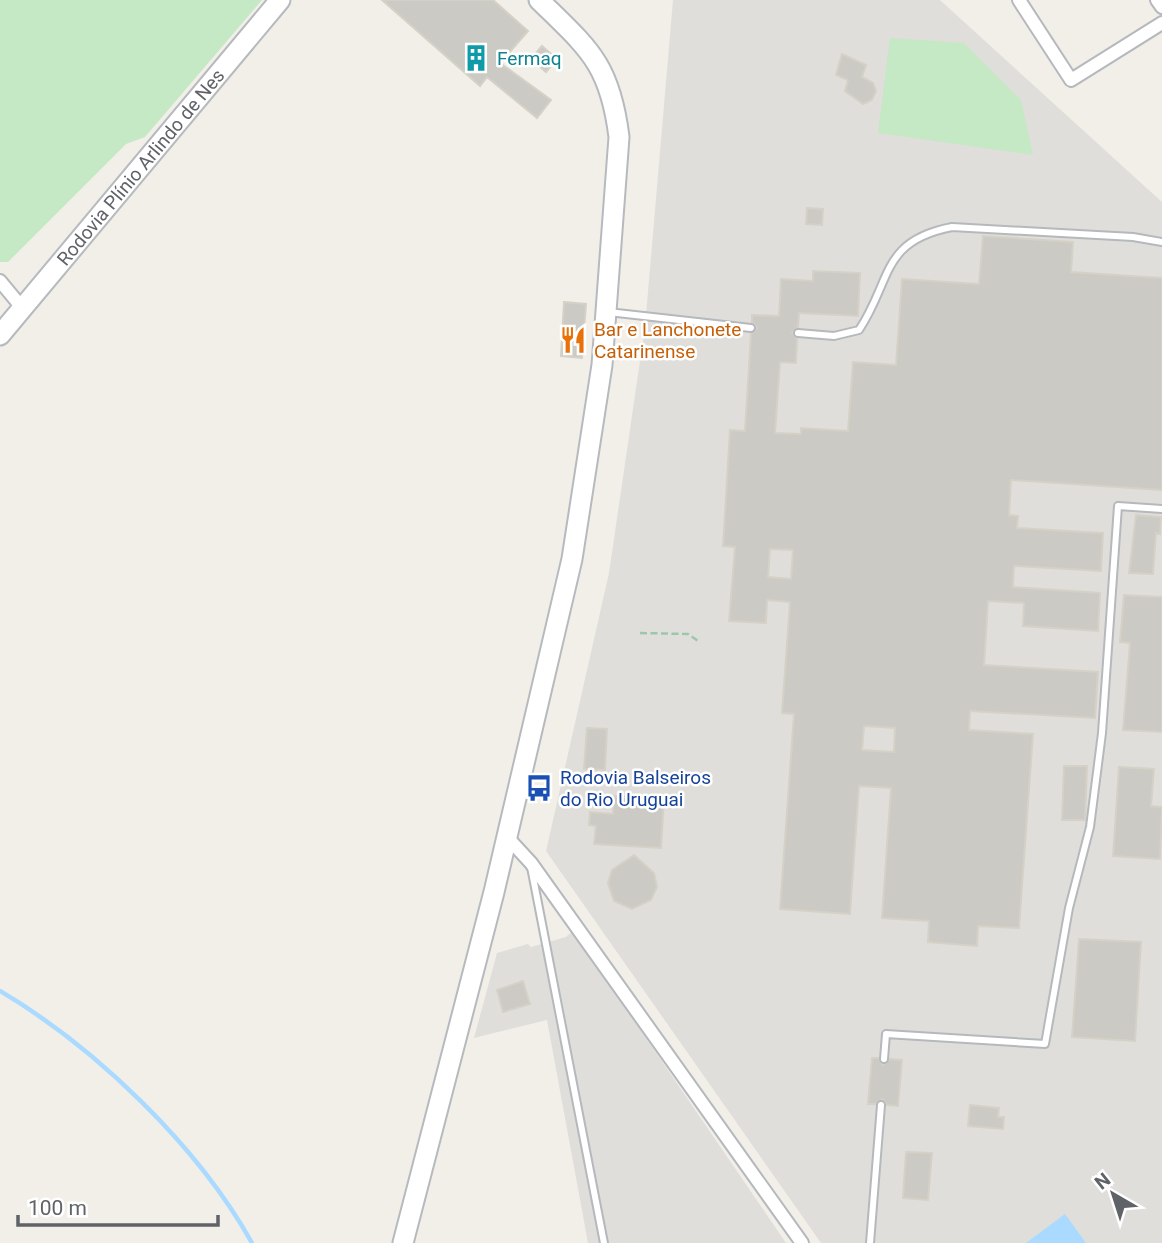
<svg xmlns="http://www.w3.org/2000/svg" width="1162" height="1243" font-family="Roboto,sans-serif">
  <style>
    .industrial { fill: #e0deda }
    .green { fill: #c5e8c5 }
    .water { fill: #aadaff }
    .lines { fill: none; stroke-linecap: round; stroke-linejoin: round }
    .stream { stroke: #aadaff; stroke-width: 4.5 }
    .building { fill: #cccac5; stroke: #d6d1c6; stroke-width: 2; fill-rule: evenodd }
    .lane-casing { stroke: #b5b8bc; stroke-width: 10 }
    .street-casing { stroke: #b5b8bc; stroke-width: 16 }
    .secondary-casing { stroke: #b6babf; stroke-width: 23 }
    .path { stroke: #9cc7a9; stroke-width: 2.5; stroke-dasharray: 7 3.5; stroke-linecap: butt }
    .lane { stroke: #fff; stroke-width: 6 }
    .street { stroke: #fff; stroke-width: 12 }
    .secondary { stroke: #fff; stroke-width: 19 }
    .labels { text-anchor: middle; stroke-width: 5; stroke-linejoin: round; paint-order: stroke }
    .culture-label { font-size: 19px; fill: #0d838f; stroke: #fff; text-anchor: start }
    .street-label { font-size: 19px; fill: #5f6368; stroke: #fff }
    .food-label { font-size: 19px; fill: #c56008; stroke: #fff; text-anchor: start }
    .transit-label { font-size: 19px; fill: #164399; stroke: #fff; text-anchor: start }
  </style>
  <rect width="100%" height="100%" fill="#f1efe8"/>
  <!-- industrial -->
  <path class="industrial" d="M673 0H940L1162 202V1243H821L546 851 609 573 645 327Z
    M573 931 786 1243H588L547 1020 474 1038 497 953 528 944 531 947 566 937Z"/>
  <!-- green -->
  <path class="green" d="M0 0H262L145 137 126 144 8 262H0Z
    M890 38 964 43 1021 100 1033 155 878 133Z"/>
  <!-- water -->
  <path class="water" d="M1065 1214 1086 1243H1026Z"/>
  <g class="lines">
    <!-- stream -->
    <path class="stream" d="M0 991C95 1047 198 1146 252 1243"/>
  </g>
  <!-- building -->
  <path class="building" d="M382 0H493L528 31 500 63 551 100 537 118 487 77 480 86Z
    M542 46 557 59 546 72 531 59Z
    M842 54 866 65 862 77 873 83 876 91 872 100 863 104 845 91 848 80 836 75Z
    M807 208 823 209 822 225 806 224Z
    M983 236 1073 242 1071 272 1162 278V490L1011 480 1009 515 1018 516 1017 528 1103 533 1101 571 1014 566 1013 587 1100 593 1098 631 1023 626 1024 603 988 601 984 665 1098 672 1095 718 970 711 969 730 1033 734 1019 928 978 926 977 946 928 942 929 921 882 918 891 788 859 786 850 914 780 909 794 714 782 713 790 602 767 600 766 623 729 621 735 547 723 546 730 430 745 431 751 334 757 328 752 322V315L779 316 781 279 813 281V271L860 273 858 316 799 313 798 327 792 333 797 339 796 363 780 362 775 433 801 434V428L848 431 853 362 896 365 902 279 979 284ZM770 549 793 550 791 579 768 577ZM864 726 895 728 894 752 862 750Z
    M564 302 586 304 582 358 561 356Z
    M1136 515 1161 517 1160 534 1156 533 1153 574 1129 573Z
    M1124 595 1162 597V732L1123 730 1130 643 1120 642Z
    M587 728 607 729 605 770 584 769Z
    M1064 766H1087L1085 820H1062Z
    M1119 767 1154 769 1151 806 1162 807 1160 859 1113 856Z
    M614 796 664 799 661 848 594 844 596 826 589 825 590 812 613 814Z
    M634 855 654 873 657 887 651 900 632 909 614 901 608 883 612 870Z
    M1079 939 1141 942 1135 1041 1072 1037Z
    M523 981 530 1004 503 1012 497 990Z
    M872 1058H878L883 1065 890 1059 902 1060 898 1106 887 1105 882 1099 875 1104H868Z
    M970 1105 999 1108 998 1117H1004L1003 1129 968 1126Z
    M906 1152 932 1153 928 1200 903 1198Z"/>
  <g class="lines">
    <defs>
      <path id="lane" d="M608 312 751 328
        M798 333 834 336 859 330C892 281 880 241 952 227L1133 237 1162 242
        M531 867 604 1243
        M884 1059 886 1034 1045 1044 1069 908 1090 827 1102 733 1118 506 1162 509
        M870 1243 881 1105"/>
      <path id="street" d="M1019 0 1071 80 1162 23
        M1157 0 1162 7
        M0 281 24 310
        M507 837 531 863 802 1243"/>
      <g id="secondary">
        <path id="s1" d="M0 335 280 0"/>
        <path d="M403 1243 494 892 572 559 602 365 619 137C610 64 589 49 539 0"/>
      </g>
    </defs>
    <!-- lane casing -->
    <use href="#lane" class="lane-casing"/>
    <!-- street casing -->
    <use href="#street" class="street-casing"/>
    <!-- secondary casing -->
    <use href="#secondary" class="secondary-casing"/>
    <!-- path -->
    <path class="path" d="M640 633 688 634 698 641"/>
    <!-- lane -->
    <use href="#lane" class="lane"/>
    <!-- street -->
    <use href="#street" class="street"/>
    <!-- secondary -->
    <use href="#secondary" class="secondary"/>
  </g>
  <!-- icons -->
  <defs>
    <symbol id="building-bare" viewBox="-9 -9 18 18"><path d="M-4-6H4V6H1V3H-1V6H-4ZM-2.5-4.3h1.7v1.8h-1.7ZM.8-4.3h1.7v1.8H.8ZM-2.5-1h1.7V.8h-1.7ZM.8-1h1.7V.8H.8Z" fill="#0f9aa8" stroke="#fff" stroke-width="2.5" paint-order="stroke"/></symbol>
    <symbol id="restaurant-bare" viewBox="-9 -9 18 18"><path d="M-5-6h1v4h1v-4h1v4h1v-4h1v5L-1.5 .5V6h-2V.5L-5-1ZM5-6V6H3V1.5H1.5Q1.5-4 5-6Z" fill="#e8710a" stroke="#fff" stroke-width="2.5" paint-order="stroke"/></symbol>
    <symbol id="bus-bare" viewBox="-9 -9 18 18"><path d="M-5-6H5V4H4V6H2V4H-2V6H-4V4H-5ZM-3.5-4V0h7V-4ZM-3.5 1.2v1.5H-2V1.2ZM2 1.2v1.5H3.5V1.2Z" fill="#1a4fb4" stroke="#fff" stroke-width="2.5" paint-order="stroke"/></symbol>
  </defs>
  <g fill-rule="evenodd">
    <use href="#building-bare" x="457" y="39" width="38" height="38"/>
    <use href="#restaurant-bare" x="554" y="321" width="38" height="38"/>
    <use href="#bus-bare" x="520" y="769" width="38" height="38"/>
  </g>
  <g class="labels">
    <!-- culture labels -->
    <g class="culture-label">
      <text x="497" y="65">Fermaq</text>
    </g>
    <!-- street labels -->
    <g class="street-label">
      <text dy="7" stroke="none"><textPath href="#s1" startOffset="219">Rodovia Plínio Arlindo de Nes</textPath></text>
    </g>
    <!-- food labels -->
    <g class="food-label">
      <text x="594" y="336">Bar e Lanchonete<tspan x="594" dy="22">Catarinense</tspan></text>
    </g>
    <!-- transit labels -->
    <g class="transit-label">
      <text x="560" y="784">Rodovia Balseiros<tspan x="560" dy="22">do Rio Uruguai</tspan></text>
    </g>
  </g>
  <!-- north arrow -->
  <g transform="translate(1113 1194) rotate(321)" stroke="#ffffff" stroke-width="5" paint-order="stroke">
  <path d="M0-5L12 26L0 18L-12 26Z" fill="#5f6368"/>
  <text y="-10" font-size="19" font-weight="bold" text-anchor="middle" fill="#5f6368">N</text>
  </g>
  <!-- scale -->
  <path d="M18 1215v10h200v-10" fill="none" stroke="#5f6368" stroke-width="3.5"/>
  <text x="28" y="1215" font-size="21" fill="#5f6368" stroke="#ffffff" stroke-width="5" paint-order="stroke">100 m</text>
</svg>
